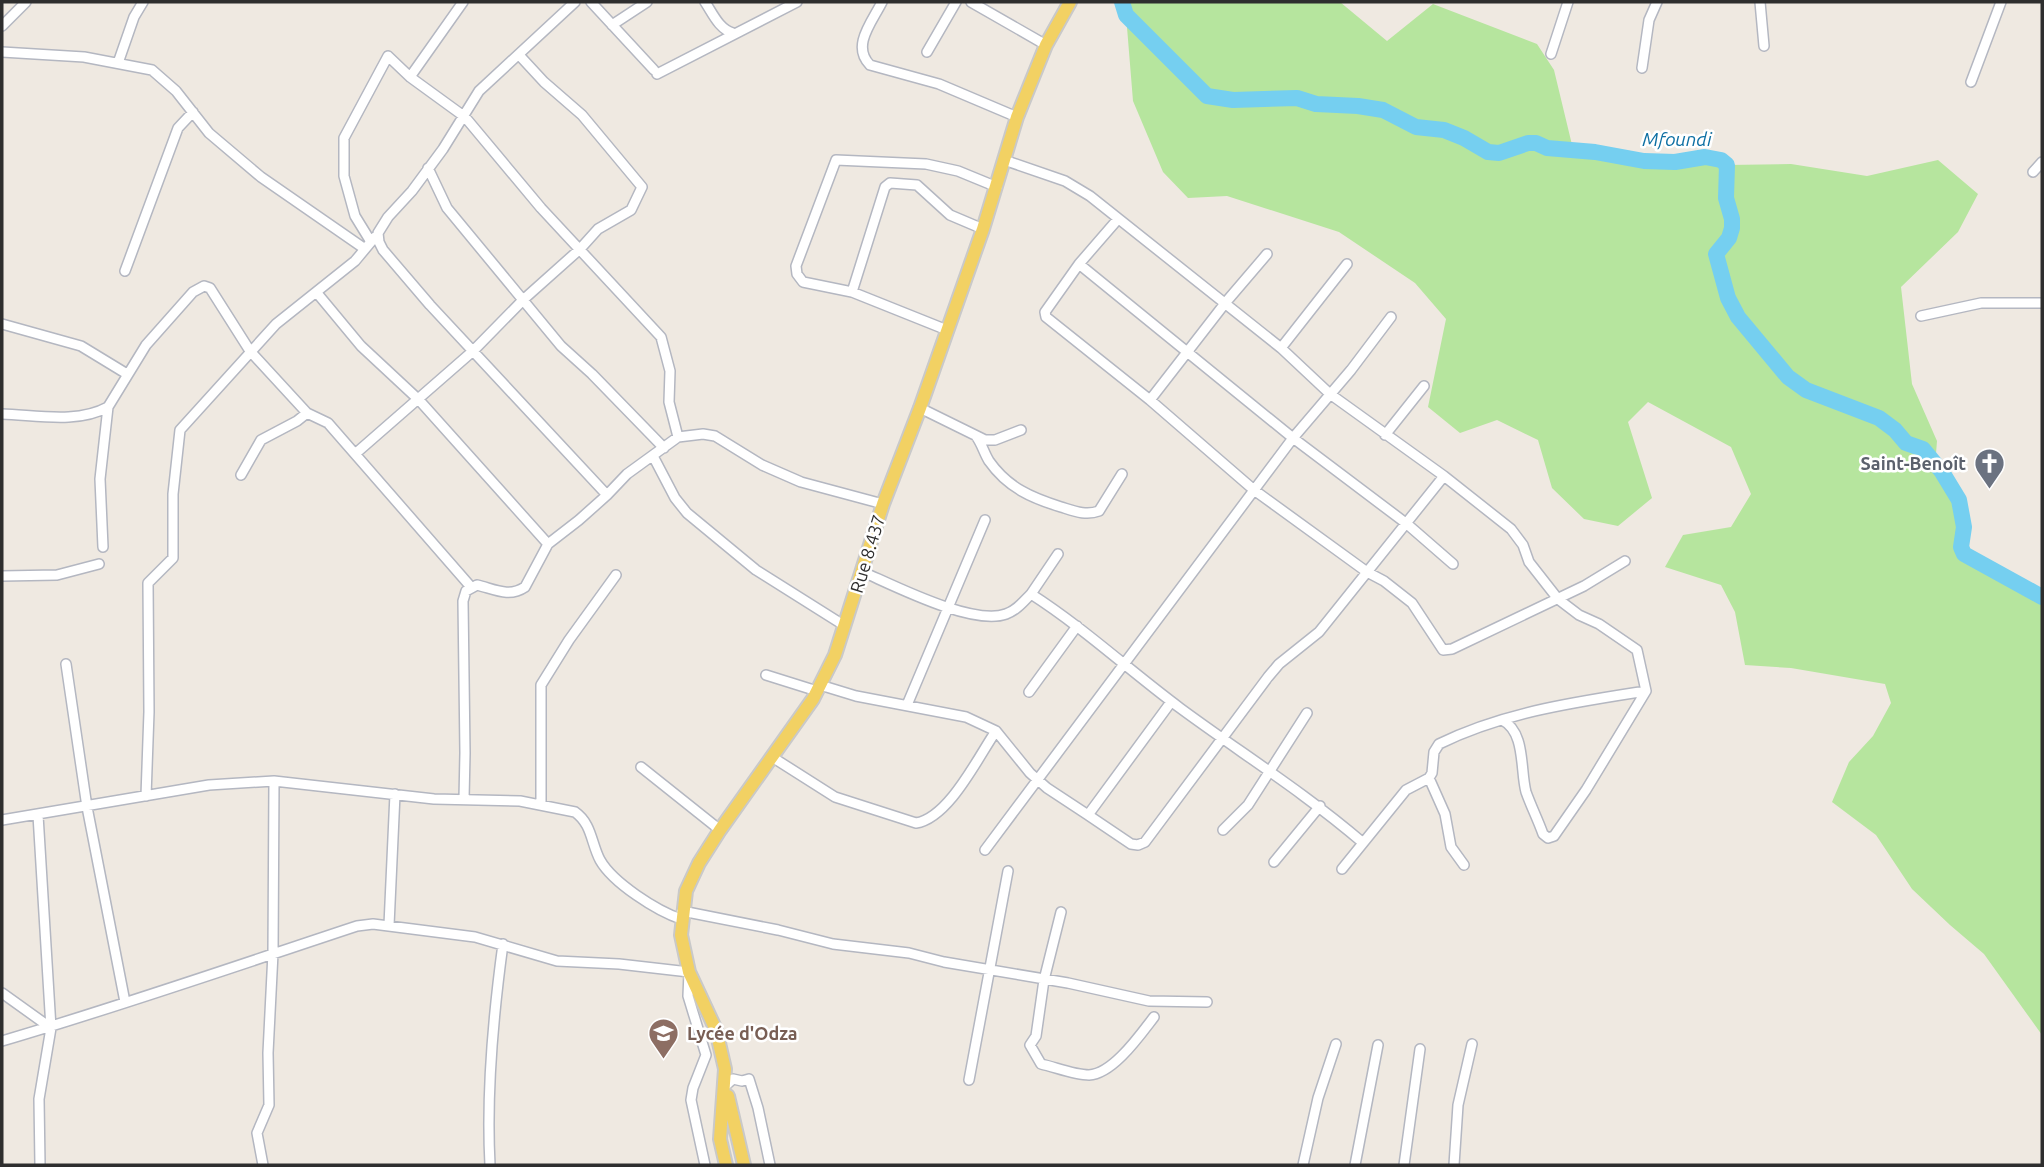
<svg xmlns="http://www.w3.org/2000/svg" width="2044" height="1167" font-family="Ubuntu,sans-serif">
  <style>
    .green { fill: #b6e59e }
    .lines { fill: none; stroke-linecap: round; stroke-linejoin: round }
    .river { stroke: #75cff0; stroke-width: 16 }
    .minor-casing { stroke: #b4b7c1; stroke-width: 12 }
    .major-casing { stroke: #c9c9c9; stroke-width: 16 }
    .minor { stroke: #fff; stroke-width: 9 }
    .major { stroke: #f2d163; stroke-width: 12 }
    .labels { text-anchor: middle; stroke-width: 5; stroke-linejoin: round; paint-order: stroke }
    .worship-label { font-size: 18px; font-weight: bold; fill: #5b616d; stroke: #fff; text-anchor: end }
    .street-label { font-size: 18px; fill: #2e2e2e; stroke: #fff }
    .education-label { font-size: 18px; font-weight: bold; fill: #785e54; stroke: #fff; text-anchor: start }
    .water-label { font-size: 19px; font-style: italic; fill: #0d6fa3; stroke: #fff }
  </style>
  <rect width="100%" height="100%" fill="#efe9e1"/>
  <!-- green -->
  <path class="green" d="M1122 2H1340L1387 41 1433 4 1537 44 1554 70 1573 149C1607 153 1641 164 1675 162 1694 161 1711 152 1727 165L1791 164 1867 176 1938 160 1978 194 1958 232 1901 287 1912 384 1937 441 1935 466C1951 481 1967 508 1964 532 1963 541 1960 545 1964 554L2042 597V1035L1984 954 1950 925 1912 889 1876 835 1832 802 1849 762 1873 736 1891 703 1885 684 1791 668 1745 665 1735 612 1721 585 1665 567 1683 535 1731 527 1751 494 1731 447 1648 402 1628 422 1652 498 1618 526 1584 519 1552 488 1538 440 1497 420 1460 433 1428 407 1446 319 1415 283 1339 232 1227 196 1188 198 1163 172 1133 101 1126 15Z"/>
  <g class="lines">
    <!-- river -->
    <path class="river" d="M1122 2 1126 15 1207 96 1233 100 1297 98 1316 104 1358 106 1383 110 1416 127 1444 130 1464 138 1488 152 1499 153 1528 143H1536L1547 148 1595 152 1644 161 1675 162 1705 157 1721 160 1727 165 1726 198 1732 219V228L1729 238 1716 254 1728 298 1738 317 1788 377 1806 390 1879 418 1895 430 1906 443 1923 449 1942 472 1959 500 1964 527 1961 547 1964 554 2042 597"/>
    <defs>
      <path id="minor" d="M575 2 479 91 443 149 412 191 388 217 378 233 379 242 383 250 430 305 607 495 627 474 678 437 703 434 715 436 762 465 801 482 883 504
        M591 2 654 70
        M705 2C713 14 719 29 733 33
        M882 2C872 22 851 46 870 65L939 84 1017 117
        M971 2 1046 45
        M1760 2 1764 46
        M612 25 647 2
        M2 26 26 2
        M2 52 84 57 152 70 176 91 209 133 261 177 365 249
        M927 52 956 2
        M1551 54 1568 2
        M118 63 134 17 143 2
        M1642 68 1649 20 1657 2
        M657 74 797 2
        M410 77 463 2
        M1971 82 2001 2
        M1004 160 1065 181 1090 196 1281 348 1330 394 1444 476 1511 529 1523 545 1529 562 1558 599 1579 615 1599 624 1637 650 1646 691 1586 790 1554 836 1548 838 1543 834C1538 820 1531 806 1526 792 1520 770 1526 732 1502 720
        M428 168 447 208 561 346 592 374 664 448
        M2033 172 2042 162
        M1118 219 1079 264 1045 312 1046 317 1150 400 1254 490 1367 572 1384 581 1412 603 1443 650 1452 649 1584 586 1625 561
        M371 242 355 216 344 176V138L388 56 410 77 465 117 541 208 661 337 670 371 669 402 678 437
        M1079 264 1293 438 1407 524 1453 564
        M125 271 178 128 193 112
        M852 292 885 187 890 183 917 185 950 215 983 229
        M317 293 361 346 419 400 548 544
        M1921 316 1981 303H2042
        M2 324 81 346 127 374
        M947 330 852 292 803 282 797 274 796 266 836 160 926 164 958 171 997 187
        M1281 348 1347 264
        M1150 400 1226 302 1267 254
        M920 408 985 440H995L1021 430
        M2 414C36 415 77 424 108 407
        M1385 435 1424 386
        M976 436C982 444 984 453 989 461 1008 488 1032 498 1061 507 1074 511 1086 516 1099 511L1122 474
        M355 454 473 351 524 299 580 249 598 229 631 210 642 187 582 115 544 82 519 55
        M653 456 675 498 687 513 756 570 845 626
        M241 475 261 440 297 421 307 413
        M103 547 100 479 108 407 146 345 193 292 204 286 210 288 250 351 307 413 328 423 471 587
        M863 572C895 586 973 626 1006 614 1017 610 1023 602 1031 594 1084 628 1130 671 1180 708 1241 753 1305 793 1362 842
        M2 576 57 575 99 564
        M1031 594 1058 554
        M66 664 87 807 125 1002
        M766 675 817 691
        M820 685 856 696 966 717 996 731 1030 773 1047 788 1088 815 1171 702
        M1029 692 1077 626
        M907 705 985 520
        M772 757 835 797 916 823C949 818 978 757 996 731
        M641 767 720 830
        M1429 778 1445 814 1451 847 1464 865
        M146 796 149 712 148 583 173 558V494L180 430 276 324 355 261 375 237
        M464 799 465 753 463 601 466 591 477 585C494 589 509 598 525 587L548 544 579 520 607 495
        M541 805V685L569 640 616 575
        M38 815 51 1028 39 1099 40 1165
        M1088 815 1131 844 1138 845 1145 842 1268 677 1279 664 1319 632 1444 476
        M2 820 209 785 274 781 434 799 520 801 575 812C592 824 591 843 600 860 613 883 657 911 681 919
        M1223 830 1248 805 1307 713
        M985 850 1293 438 1351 370 1391 317
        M1274 862 1320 806
        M1342 869 1406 790 1429 778 1432 773 1434 752 1439 744C1504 712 1576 702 1646 691
        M682 911 778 930 833 944 909 953 944 962 1068 983 1149 1001 1207 1002
        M1061 912 1044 980 1036 1036 1030 1045 1041 1064C1055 1067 1074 1075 1089 1075 1113 1074 1140 1035 1154 1017
        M389 925 395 794
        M2 993 51 1028
        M2 1041C121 1006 239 965 357 926L373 924 475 937 557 961 619 964 689 972 688 996 706 1055 693 1088 691 1100 705 1165
        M969 1080 1008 871
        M725 1086 733 1079 742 1081 749 1079 758 1108 770 1165
        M263 1165 257 1133 269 1105 268 1053 273 953 274 781
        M490 1165C486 1091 493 1017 503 944
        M1303 1165 1318 1098 1336 1044
        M1355 1165 1378 1045
        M1404 1165 1420 1049
        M1454 1165 1458 1105 1472 1044"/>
      <path id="major" d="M728 1096 744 1165
        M726 1165 720 1139 725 1069 716 1030 689 972 681 935 686 891 699 863 720 830 813 699 835 655 883 504 920 408 983 229 1017 117 1046 45 1070 2"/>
    </defs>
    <!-- minor casing -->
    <use href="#minor" class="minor-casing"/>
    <!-- major casing -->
    <use href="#major" class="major-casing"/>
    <!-- minor -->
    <use href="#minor" class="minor"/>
    <!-- major -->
    <use href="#major" class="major"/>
  </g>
  <!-- icons -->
  <defs>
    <symbol id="church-pin" viewBox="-11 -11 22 30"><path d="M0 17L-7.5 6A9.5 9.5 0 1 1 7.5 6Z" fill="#6b7280" stroke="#fff"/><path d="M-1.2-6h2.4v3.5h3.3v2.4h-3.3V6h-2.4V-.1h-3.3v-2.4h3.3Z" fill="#fff"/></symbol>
    <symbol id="school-pin" viewBox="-11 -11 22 30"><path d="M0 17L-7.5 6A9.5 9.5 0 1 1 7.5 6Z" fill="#8d6e63" stroke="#fff"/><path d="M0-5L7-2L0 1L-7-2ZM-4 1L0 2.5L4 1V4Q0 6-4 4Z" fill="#fff"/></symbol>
  </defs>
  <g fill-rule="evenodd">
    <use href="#church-pin" x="1972" y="446" width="35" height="47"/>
    <use href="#school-pin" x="646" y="1016" width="35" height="47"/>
  </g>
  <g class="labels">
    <!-- worship labels -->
    <g class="worship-label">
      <text x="1966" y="470">Saint-Benoît</text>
    </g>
    <!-- street labels -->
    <g class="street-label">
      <text transform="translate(868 554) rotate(-73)" y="6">Rue 8.437</text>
    </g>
    <!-- education labels -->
    <g class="education-label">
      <text x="687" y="1040">Lycée d'Odza</text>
    </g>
    <!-- water labels -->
    <g class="water-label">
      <text x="1677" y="146">Mfoundi</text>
    </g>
  </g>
  <!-- border -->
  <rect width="2044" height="1167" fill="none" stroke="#2e2e2e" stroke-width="7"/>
</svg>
